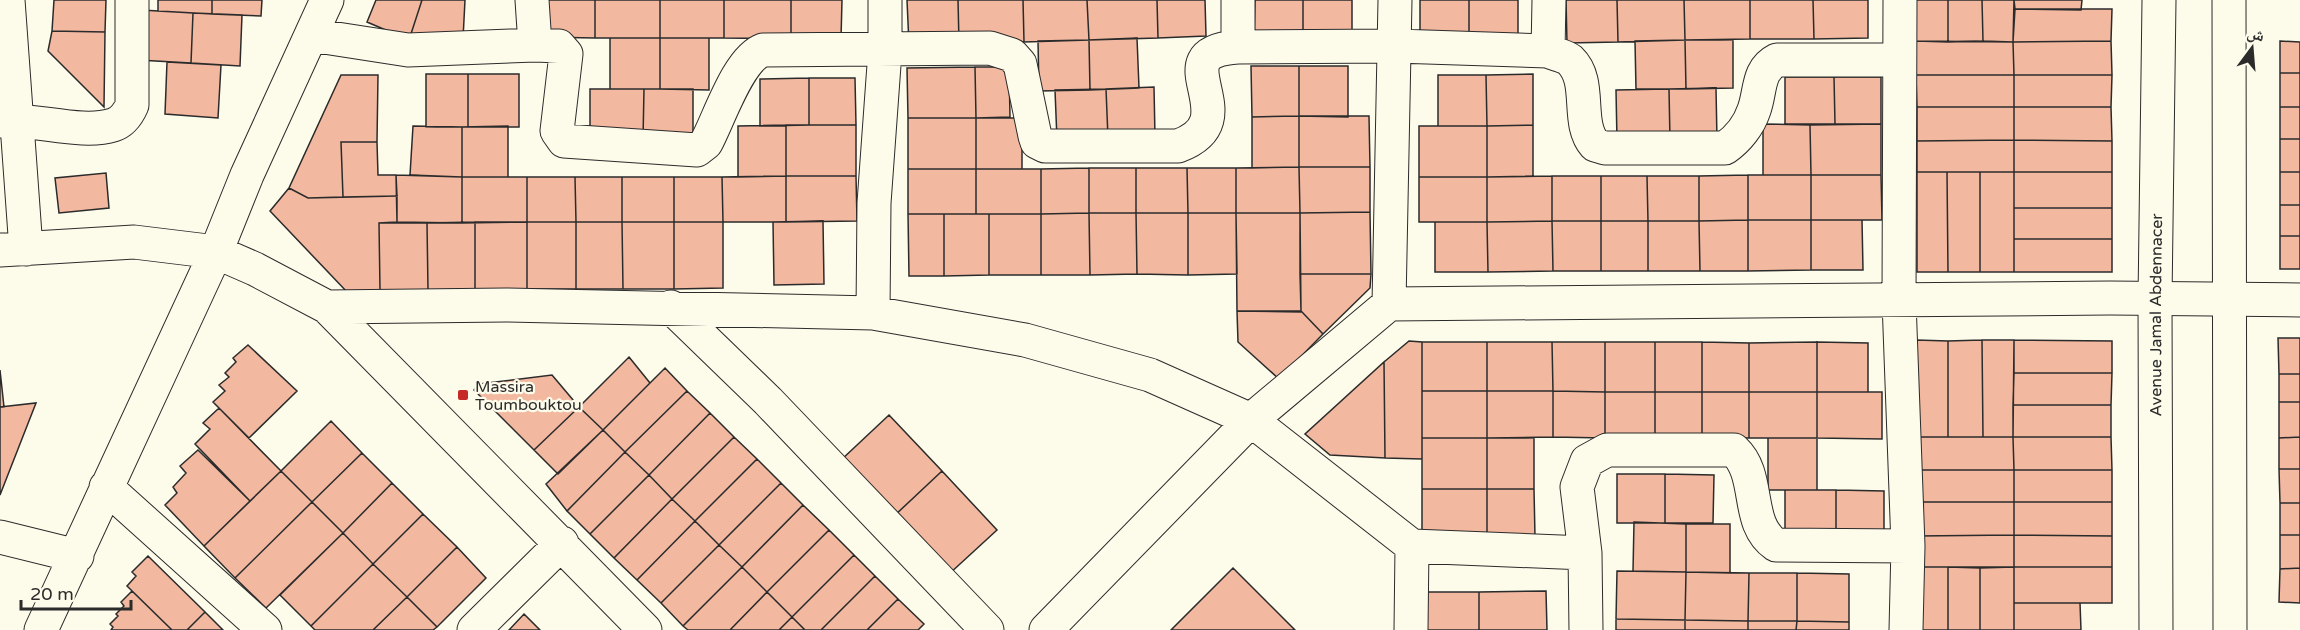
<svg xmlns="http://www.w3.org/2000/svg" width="2300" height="630" font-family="'Varela Round','Noto Naskh Arabic',sans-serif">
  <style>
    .building { fill: #f2b8a0; stroke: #2b2b2b; stroke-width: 1.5 }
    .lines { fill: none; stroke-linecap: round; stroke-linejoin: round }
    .street-casing { stroke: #2b2b2b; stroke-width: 35 }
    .secondary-casing { stroke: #2b2b2b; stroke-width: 35 }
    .street { stroke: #fdfbea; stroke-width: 33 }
    .secondary { stroke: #fdfbea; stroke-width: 33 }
    .poi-dot { fill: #c62828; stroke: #fdfbea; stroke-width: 2 }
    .labels { text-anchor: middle; stroke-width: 4.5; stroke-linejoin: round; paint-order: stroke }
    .street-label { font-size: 16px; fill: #2b2b2b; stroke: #fdfbea }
    .poi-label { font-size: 16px; fill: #2b2b2b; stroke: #fdfbea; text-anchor: start }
  </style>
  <rect width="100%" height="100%" fill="#fdfbea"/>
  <!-- building -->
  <path class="building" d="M54 0H106L105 32 52 31Z
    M158 0H212V14L158 11Z
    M212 0H262L261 16 212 14Z
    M376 0H422L409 40 367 22Z
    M422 0H465L463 39 409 40Z
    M542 0H595V38L542 37Z
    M595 0H660V38H595Z
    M660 0H724V38H660Z
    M724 0H791V39L724 38Z
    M791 0H842L841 39H791Z
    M907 0H958L959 43 909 45Z
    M958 0H1023L1024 42 959 43Z
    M1023 0H1087L1089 40 1024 42Z
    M1087 0H1157L1158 38 1089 40Z
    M1157 0H1205L1206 36 1158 38Z
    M1255 0H1303V42H1254Z
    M1303 0H1352V42H1303Z
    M1420 0H1469V41H1420Z
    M1469 0H1518V41H1469Z
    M1566 0H1617L1618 42 1567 43Z
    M1617 0H1684L1685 40 1618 42Z
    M1684 0H1750V39L1685 40Z
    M1750 0H1813L1814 39H1750Z
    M1813 0H1868V38L1814 39Z
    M1916 0H1948V42L1916 41Z
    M1948 0H1982L1983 41 1948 42Z
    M1982 0H2014L2013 42 1983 41Z
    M2014 0H2082L2081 10 2015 9Z
    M2015 9H2112L2111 41 2013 42Z
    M141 10 193 13 191 63 138 60Z
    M193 13 242 15 240 66 191 63Z
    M52 31 105 32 104 107 48 51Z
    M610 38H660V89H610Z
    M660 38H709V90L660 89Z
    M1137 38 1139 88 1090 90 1089 40Z
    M1089 40 1090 90 1039 91 1038 41Z
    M1685 40H1733V88L1686 89Z
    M1685 40 1686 89H1636L1635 41Z
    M1916 41 2013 42 2014 75H1916Z
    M2111 41 2112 75H2014L2013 42Z
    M2280 41 2300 42V73H2280Z
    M167 62 221 65 218 118 165 114Z
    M1251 66H1299V116L1252 117Z
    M1299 66H1348V117L1299 116Z
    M975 67H1009L1010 117 976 118Z
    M975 67 976 118H908L907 68Z
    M2280 73H2300V107H2280Z
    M426 74H468V127H426Z
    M468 74H519V127H468Z
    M1533 74V125L1487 126 1486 75Z
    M341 75H378L377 142H341L343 197 308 198 289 188Z
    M1438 75H1486L1487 126H1438Z
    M1916 75H2014V107H1917Z
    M2014 75H2112L2111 107H2014Z
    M1785 77H1834L1835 124H1785Z
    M1834 77H1881V124H1835Z
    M809 78V125L760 126V79Z
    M809 78H855L856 125H809Z
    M1154 87 1155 137 1108 138 1106 89Z
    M1716 88 1717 140H1670L1669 89Z
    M590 89H644L643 139H590Z
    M644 89H693V139H643Z
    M1106 89 1108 138 1057 140 1055 90Z
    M1669 89 1670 140 1617 141 1616 90Z
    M1917 107H2014V140L1917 141Z
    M2014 107H2111L2112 141 2014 140Z
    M2280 107H2300V139H2280Z
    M1299 116V167L1252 168V117Z
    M1299 116H1369L1370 167H1299Z
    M908 118H976V169H908Z
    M976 118H1022V169H976Z
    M1763 124 1810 125 1811 175H1763Z
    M1881 124V175H1811L1810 125Z
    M786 125V176L738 177V126Z
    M786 125H856V176H786Z
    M1533 125V176L1487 177V126Z
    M413 126 462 127V177L410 175Z
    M508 126V177H462V127Z
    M1419 126H1487V177H1419Z
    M2280 139H2300V172H2280Z
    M2014 140V172H1917V141Z
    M2014 140 2112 141V172H2014Z
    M341 142H377L378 175H396L397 196 343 197Z
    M1299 167 1300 213H1236V168Z
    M1299 167H1370V212L1300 213Z
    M1089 168V213L1041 214V169Z
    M1089 168H1136V213H1089Z
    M1136 168H1187L1188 213H1136Z
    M1187 168H1236V213H1188Z
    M908 169H976V214H908Z
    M976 169H1041V214H976Z
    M1917 172H1947L1948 272H1917Z
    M1947 172H1980V272H1948Z
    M1980 172H2014V272H1980Z
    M2014 172H2112V208H2014Z
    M2280 172H2300V205H2280Z
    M106 173 109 208 59 213 55 178Z
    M396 175 462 177V223L397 222Z
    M1748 175H1811V220H1748Z
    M1748 175V220L1699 221V176Z
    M1811 175H1881L1882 220H1811Z
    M786 176V222H723L722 177Z
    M786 176H856L857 221 786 222Z
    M1552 176V221L1487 222V177Z
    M1552 176H1601V221H1552Z
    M1601 176H1647L1648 221H1601Z
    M1647 176H1699V221H1648Z
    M462 177H527V222L462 223Z
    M527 177H575L576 222H527Z
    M575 177H622V222H576Z
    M622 177H674V222H622Z
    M674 177H722L723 222H674Z
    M1419 177H1487V222H1419Z
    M289 188 308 198 397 196V222L379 223 380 290 348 293 270 211Z
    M2280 205H2300V236H2280Z
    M2014 208H2112V239H2014Z
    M1370 212 1371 274H1300V213Z
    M1089 213 1090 275H1041V214Z
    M1089 213H1136L1137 274 1090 275Z
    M1136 213H1188V275L1137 274Z
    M1188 213H1236L1237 274 1188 275Z
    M1236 213H1300L1301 311H1237Z
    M908 214H944V276H909Z
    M944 214H989V275L944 276Z
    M989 214H1041V275H989Z
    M1748 220H1811V270L1748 271Z
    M1748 220V271H1700L1699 221Z
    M1811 220H1862L1863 270H1811Z
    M823 221 824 284 774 285 773 222Z
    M1552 221 1553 271 1488 272 1487 222Z
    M1552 221H1601V271H1553Z
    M1601 221H1648V271H1601Z
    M1648 221H1699L1700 271H1648Z
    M475 222V289L428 290 427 223Z
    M475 222H527V289H475Z
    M527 222H576V289H527Z
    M576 222H622L623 289H576Z
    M622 222H674V289H623Z
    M674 222H723V288L674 289Z
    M1435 222H1487L1488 272H1435Z
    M379 223H427L428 290H380Z
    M2280 236H2300V269H2280Z
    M2014 239H2112V272H2014Z
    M1300 274H1371L1370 288 1323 334 1301 311Z
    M1237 311 1302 312 1323 334 1279 379 1238 342Z
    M2278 338H2300V374H2279Z
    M1916 340 1948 341V437H1917Z
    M1982 340 1983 437H1948V341Z
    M1982 340H2014L2013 437H1983Z
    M2014 340 2112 341V373H2014Z
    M1409 341 1422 342V459L1385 458 1384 362Z
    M1422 342H1487V391H1422Z
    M1487 342H1552L1553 391H1487Z
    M1552 342H1605V392L1553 391Z
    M1605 342H1655V392H1605Z
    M1655 342H1702V392H1655Z
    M1702 342 1749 343V392H1702Z
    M1817 342 1868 343V392H1817Z
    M1817 342V392H1749V343Z
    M248 345 297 391 249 438 213 402 225 391 219 385 229 377 225 373 236 362 233 358Z
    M629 357 650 383 603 430 579 407Z
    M1384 362 1385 458 1330 455 1305 434Z
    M665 368 687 391 625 452 603 430Z
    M0 370 4 407H0Z
    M2014 373H2112L2111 405H2013Z
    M2279 374H2300V402H2279Z
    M552 375 579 407 534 450 474 390 479 384Z
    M687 391 710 413 649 475 625 452Z
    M1422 391H1487V438H1422Z
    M1487 391H1553V437L1487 438Z
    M1553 391 1605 392V438L1553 437Z
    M1605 392H1655V438H1605Z
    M1655 392H1702V438H1655Z
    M1702 392H1749V438H1702Z
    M1749 392H1817V438H1749Z
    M1817 392H1882V439L1817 438Z
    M2279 402H2300V437L2279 438Z
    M36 403 0 495V407Z
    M2013 405H2111V437H2013Z
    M579 407 603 430 558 474 534 450Z
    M219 408 281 471 250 501 195 444 210 429 203 423Z
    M710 413 734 437 672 499 649 475Z
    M889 415 942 471 893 517 840 461Z
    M331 421 362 453 312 502 281 471Z
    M603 430 625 452 567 511 546 484Z
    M734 437 757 459 695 521 672 499Z
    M1917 437H2013L2014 470H1916Z
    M2013 437H2111L2112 470H2014Z
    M2300 437V469H2279V438Z
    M1422 438H1487V489H1422Z
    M1487 438H1534V489H1487Z
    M1768 438H1817V490H1768Z
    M198 450 250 501 204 546 165 505 177 493 173 487 186 473 180 466Z
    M625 452 649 475 590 534 567 511Z
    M362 453 392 483 343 533 312 502Z
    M757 459 781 483 719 545 695 521Z
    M2279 469H2300V503H2280Z
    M1916 470H2014V502H1917Z
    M2014 470H2112V502H2014Z
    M281 471 312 502 235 578 204 546Z
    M942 471 997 530 948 575 893 517Z
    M1617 474H1665V523H1617Z
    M1665 474 1714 475 1713 523H1665Z
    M649 475 672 499 614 558 590 534Z
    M392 483 423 514 373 564 343 533Z
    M781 483 803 505 742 567 719 545Z
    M1422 489H1487V537H1422Z
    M1487 489H1534L1535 537H1487Z
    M1785 490H1836V544H1785Z
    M1836 490 1884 491V544H1836Z
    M672 499 695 521 637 580 614 558Z
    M312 502 343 533 266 608 235 578Z
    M1917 502H2014V535L1917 536Z
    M2014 502H2112V536L2014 535Z
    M2280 503H2300V535H2280Z
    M803 505 829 530 767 592 742 567Z
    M423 514 457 547 407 597 373 564Z
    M695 521 719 545 661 603 637 580Z
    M1634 522 1686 524V572L1633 571Z
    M1686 524H1730V573L1686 572Z
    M829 530 854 555 792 617 767 592Z
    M343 533 373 564 311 626 280 595Z
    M2014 535V567H1917V536Z
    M2014 535 2112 536V567H2014Z
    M2280 535H2300V568L2280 569Z
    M719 545 742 567 683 626 661 603Z
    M457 547 486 578 437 627 407 597Z
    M854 555 875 576 821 630H805L792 617Z
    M148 556 205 612 187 630H172L127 586 136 576 132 572Z
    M373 564 407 597 373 630H315L311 626Z
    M742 567 767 592 730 630H688L683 626Z
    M1917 567H1948V630H1917Z
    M1948 567 1980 568V630H1948Z
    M2014 567V630H1980V568Z
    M2014 567H2112V603H2014Z
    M1233 568 1295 630H1171Z
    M2300 568V603L2279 602 2280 569Z
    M1617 571 1686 572 1685 620 1616 619Z
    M1686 572 1749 573 1748 621 1685 620Z
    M1749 573H1797V621H1748Z
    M1797 573 1849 574V622L1797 621Z
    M875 576 898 599 867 630H821Z
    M132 591 172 630H111L113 627 110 624 118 616 116 614 124 606 121 602Z
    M1546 591 1547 630H1479V592Z
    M767 592 792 617 779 630H730Z
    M1418 592H1479V630H1418Z
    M407 597 437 627 433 630H373Z
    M898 599 924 624 918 630H867Z
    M2014 603H2080L2081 630H2014Z
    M205 612 223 630H187Z
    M524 614 540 630H509Z
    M792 617 805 630H779Z
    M1616 619 1685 620V630H1616Z
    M1685 620 1748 621V630H1685Z
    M1748 621H1797L1796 630H1748Z
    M1797 621 1849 622V630H1796Z"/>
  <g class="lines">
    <defs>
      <path id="street" d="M8 0 26 249
        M532 0 535 45
        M1238 0V47L1396 46 1548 51
        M1549 0 1548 51C1554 54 1565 56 1570 60 1593 82 1575 122 1595 145L1605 148H1725C1738 139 1749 125 1754 110 1761 91 1757 70 1777 60H1899
        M1900 0 1899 301 1908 546 1906 630
        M311 35 408 50 535 45 559 46 566 54 557 131 564 141 697 150 706 143C719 119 738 59 763 50L990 48 1012 55 1020 64 1035 136 1037 142 1045 146H1178C1252 119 1155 52 1238 47
        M0 121C35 118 81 135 113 125 123 122 128 114 132 105V0
        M0 250 134 242 216 252 255 269 327 307 645 630
        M1389 304 1395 0
        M327 307 506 305 873 313 1025 340 1150 375 1251 420 1412 546 1585 553
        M671 307 768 401 987 630
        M873 313 874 203 885 51V0
        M106 487 265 630
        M0 537 77 556
        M41 630 216 252 247 175 327 0
        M474 630 562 543
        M1046 630 1251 420 1389 304 2110 298 2300 300
        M1411 630 1412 546
        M1586 630 1585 553 1577 487 1587 461 1607 450H1734C1762 476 1744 523 1776 545L1908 546"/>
      <g id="secondary">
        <path d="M2229 0 2230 630"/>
        <path id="s1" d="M2156 630 2155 300 2159 0"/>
      </g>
    </defs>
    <!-- street casing -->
    <use href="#street" class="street-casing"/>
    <!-- secondary casing -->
    <use href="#secondary" class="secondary-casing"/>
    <!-- street -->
    <use href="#street" class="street"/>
    <!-- secondary -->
    <use href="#secondary" class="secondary"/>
  </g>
  <!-- markers -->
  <rect class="poi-dot" x="457" y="389" width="12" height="12" rx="3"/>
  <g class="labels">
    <!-- street labels -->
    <g class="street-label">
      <text dy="6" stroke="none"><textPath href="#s1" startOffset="315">Avenue Jamal Abdennacer</textPath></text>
    </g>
    <!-- poi labels -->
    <g class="poi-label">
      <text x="475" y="392">Massira<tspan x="475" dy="18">Toumbouktou</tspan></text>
    </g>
  </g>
  <!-- north arrow -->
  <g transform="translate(2252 48) rotate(16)" stroke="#fdfbea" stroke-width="4.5" paint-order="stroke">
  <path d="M0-4.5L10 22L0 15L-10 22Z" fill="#2b2b2b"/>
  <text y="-9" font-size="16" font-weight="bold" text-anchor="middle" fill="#2b2b2b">ش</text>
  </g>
  <!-- scale -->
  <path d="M21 600v9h110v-9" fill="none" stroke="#2b2b2b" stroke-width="3"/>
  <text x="30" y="600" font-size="18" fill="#2b2b2b" stroke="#fdfbea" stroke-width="4.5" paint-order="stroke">20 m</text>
</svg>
